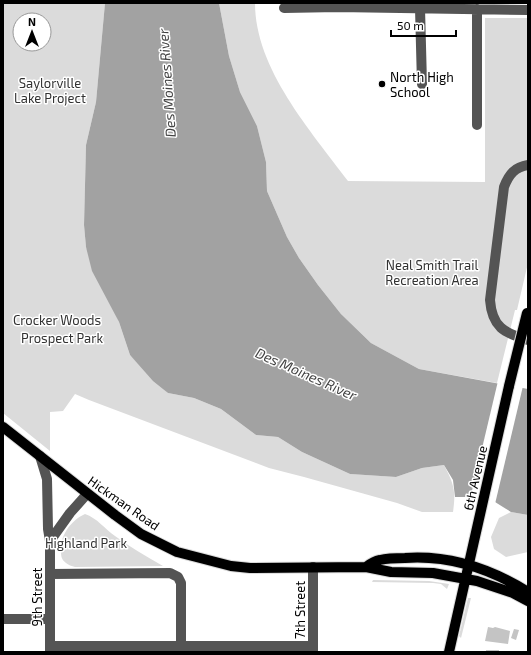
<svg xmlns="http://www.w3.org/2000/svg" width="531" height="655" font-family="'Exo 2',sans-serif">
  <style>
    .green { fill: #dbdbdb; fill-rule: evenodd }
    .water { fill: #a2a2a2 }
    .pier { fill: #fff }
    .building { fill: #c4c4c4 }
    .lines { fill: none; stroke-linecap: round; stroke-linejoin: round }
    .major-casing { stroke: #dbdbdb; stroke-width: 12 }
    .minor { stroke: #545454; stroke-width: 10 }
    .major { stroke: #000; stroke-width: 10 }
    .major-bridge-casing { stroke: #dbdbdb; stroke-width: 12; stroke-linecap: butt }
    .major-bridge { stroke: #000; stroke-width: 10 }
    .poi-dot { fill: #000; stroke: #fff; stroke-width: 1.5 }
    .labels { text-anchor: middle; stroke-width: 3; stroke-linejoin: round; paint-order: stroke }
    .poi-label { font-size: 13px; fill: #000; stroke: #fff; text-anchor: start }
    .park-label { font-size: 13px; fill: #323232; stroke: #fff }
    .street-label { font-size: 13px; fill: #000; stroke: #fff }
    .water-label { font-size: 14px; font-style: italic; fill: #434343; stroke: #fff }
  </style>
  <rect width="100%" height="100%" fill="#fff"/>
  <!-- green -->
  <path class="green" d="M3 3H105L96 102 86 145 84 225 86 247 119 322 130 355 168 393 194 398 221 409 256 435 278 437 302 452 350 474 396 477 422 468 444 465C454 484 456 491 453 512H422L397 503 304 477 269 468 89 400 75 394 63 411 50 412V451L3 413ZM20 20H44V44H20Z
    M219 3H255C255 69 311 131 348 181L485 182V18H528V263L517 310H515L497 383 419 369 371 343 341 314 318 285 299 258 287 237 267 191 266 162 257 126 240 92 229 56Z
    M511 512 528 515V552L506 557 494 549 491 537 499 518Z
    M85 514C97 518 105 529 115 536 130 547 146 556 163 566L75 567C72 566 68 565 66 563 62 560 61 557 61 552 59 537 71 520 85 514Z
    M373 580 429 581 449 584 447 589 441 584 433 583 372 582Z
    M468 598H471L461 638 459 636Z"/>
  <!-- water -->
  <path class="water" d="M105 3H219L229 56 240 92 257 126 266 162 267 191 287 237 299 258 318 285 341 314 371 343 419 369 528 389V515L511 512 495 502 468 497H455L453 480 444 465 422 468 396 477 350 474 302 452 278 437 256 435 221 409 194 398 168 393 153 381 130 355 119 322 92 271 86 247 84 225 86 145 96 102Z"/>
  <!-- pier -->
  <path class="pier" d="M498 381 523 386 495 504 470 499Z"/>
  <!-- building -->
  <path class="building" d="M488 627 493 628 495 627 510 631 508 644 485 641Z
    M514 629 519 630 516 640 511 638Z
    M486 650H499V652H486Z"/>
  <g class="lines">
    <defs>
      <path id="major" d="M3 427 115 515 141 534 177 552 231 566 250 568 366 567 391 572 433 573 477 581 513 593 528 601
        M366 567C370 564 375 561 380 560 388 558 397 558 405 558 448 555 491 569 528 592
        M449 652 509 386"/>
    </defs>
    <!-- major casing -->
    <use href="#major" class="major-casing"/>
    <!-- minor -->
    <path class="minor" d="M284 8 338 7 528 10
      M420 8 422 84
      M477 125V9
      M528 165C515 167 509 174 504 187L490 300C492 327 504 333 528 340
      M40 456 47 479 48 529 50 541V652
      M50 541 70 513 87 494
      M50 574 170 573 178 577 181 583V651
      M3 619H50
      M50 646H313
      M313 652V567"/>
    <!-- major -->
    <use href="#major" class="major"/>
    <defs>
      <path id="major-bridge" d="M509 386 527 313"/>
    </defs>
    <!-- major-bridge casing -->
    <use href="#major-bridge" class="major-bridge-casing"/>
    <!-- major-bridge -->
    <use href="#major-bridge" class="major-bridge"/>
  </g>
  <!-- markers -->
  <circle class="poi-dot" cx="382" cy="84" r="4"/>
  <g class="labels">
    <!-- poi labels -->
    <g class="poi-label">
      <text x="390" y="82">North High<tspan x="390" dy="15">School</tspan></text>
    </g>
    <!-- park labels -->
    <g class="park-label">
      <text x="50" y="88">Saylorville<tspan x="50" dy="15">Lake Project</tspan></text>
      <text x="432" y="270">Neal Smith Trail<tspan x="432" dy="15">Recreation Area</tspan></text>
      <text x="57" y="325">Crocker Woods</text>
      <text x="62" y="343">Prospect Park</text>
      <text x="86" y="548">Highland Park</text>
    </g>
    <!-- street labels -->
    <g class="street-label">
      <text transform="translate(475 478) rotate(-77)" y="5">6th Avenue</text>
      <text transform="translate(124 503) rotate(35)" y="5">Hickman Road</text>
      <text transform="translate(37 597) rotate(-90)" y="5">9th Street</text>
      <text transform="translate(300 610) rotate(-90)" y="5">7th Street</text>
    </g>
    <!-- water labels -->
    <g class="water-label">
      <text transform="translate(167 83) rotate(-94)" y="5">Des Moines River</text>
      <text transform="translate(306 374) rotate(24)" y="5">Des Moines River</text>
    </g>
  </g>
  <!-- border -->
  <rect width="531" height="655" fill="none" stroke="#000000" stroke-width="8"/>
  <!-- north arrow -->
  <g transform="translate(32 32)"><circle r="19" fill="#ffffff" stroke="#999999"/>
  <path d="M0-3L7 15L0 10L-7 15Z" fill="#000000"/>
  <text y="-6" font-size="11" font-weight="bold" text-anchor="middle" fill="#000000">N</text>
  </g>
  <!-- scale -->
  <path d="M391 30v6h65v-6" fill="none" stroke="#000000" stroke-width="2"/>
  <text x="397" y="30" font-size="12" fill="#000000" stroke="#ffffff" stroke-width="3" paint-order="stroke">50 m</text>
</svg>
